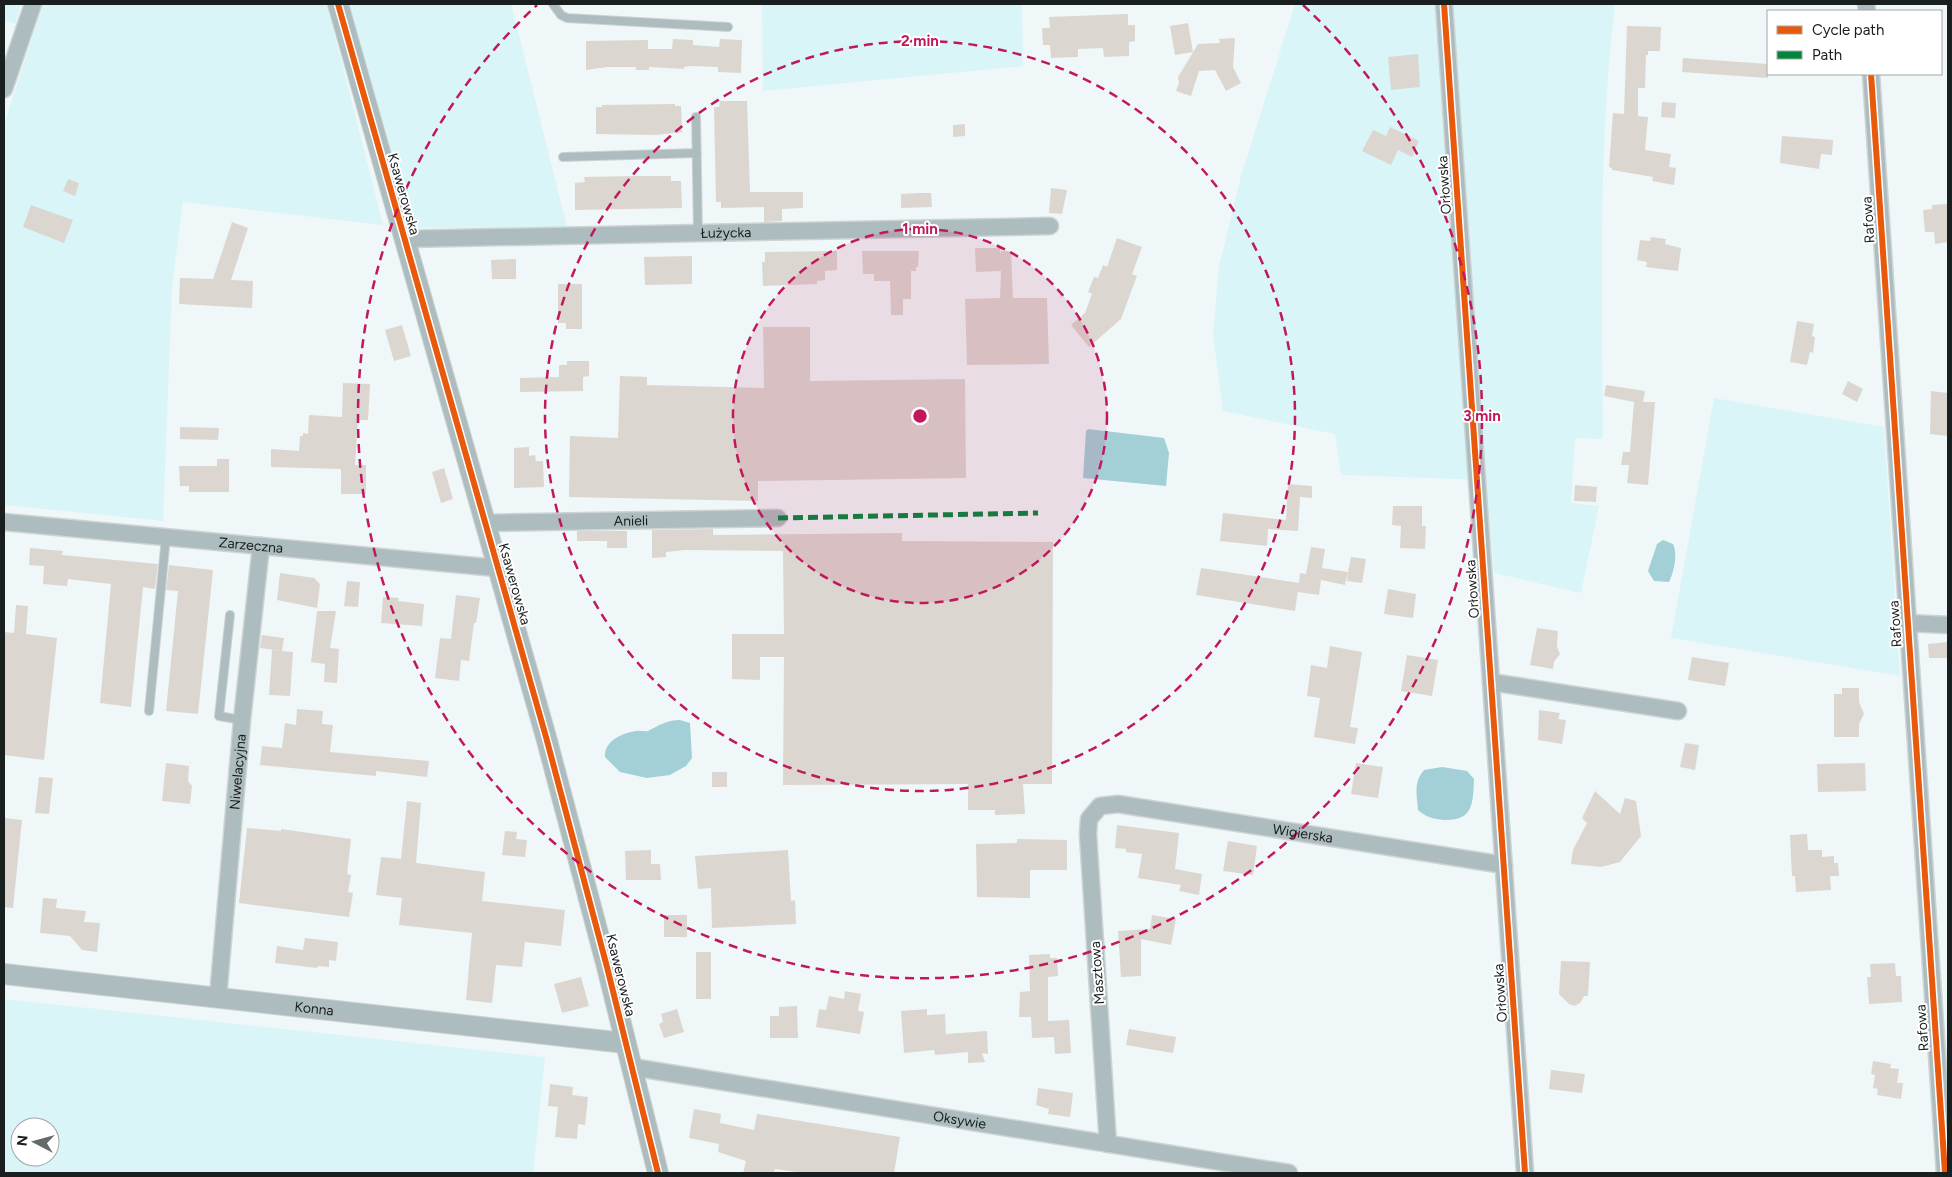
<svg xmlns="http://www.w3.org/2000/svg" width="1952" height="1177" font-family="Figtree,sans-serif">
  <style>
    .green { fill: #d9f5f8; fill-rule: evenodd }
    .water { fill: #a3d0d6 }
    .building { fill: #dbd7d0 }
    .lines { fill: none; stroke-linecap: round; stroke-linejoin: round }
    .service-casing { stroke: #ced3d4; stroke-width: 10 }
    .minor-casing { stroke: #ced3d4; stroke-width: 19 }
    .tertiary-casing { stroke: #ced3d4; stroke-width: 22 }
    .service { stroke: #adbcbe; stroke-width: 8 }
    .minor { stroke: #adbcbe; stroke-width: 16 }
    .tertiary { stroke: #adbcbe; stroke-width: 20 }
    .quiet { stroke: #00873e; stroke-width: 5; stroke-dasharray: 10 5; stroke-linecap: butt }
    .cycleway-casing { stroke: #fff; stroke-width: 9 }
    .cycleway { stroke: #e8590c; stroke-width: 6 }
    .ring { fill: none; stroke: #c2185b; stroke-width: 2.5; stroke-dasharray: 9 6 }
    .labels { text-anchor: middle; stroke-width: 4; stroke-linejoin: round; paint-order: stroke }
    .street-label { font-size: 14px; fill: #191e1e; stroke: #fff }
    .centre { fill: #c2185b; stroke: #fff; stroke-width: 2.5 }
    .ring-label { font-size: 15px; text-anchor: middle; font-weight: bold; fill: #c2185b; stroke: #fff; stroke-width: 4; stroke-linejoin: round; paint-order: stroke }
  </style>
  <rect width="100%" height="100%" fill="#f0f7f8"/>
  <!-- green -->
  <path class="green" d="M4 4H21L15 24 4 20Z
    M43 4H327L383 225 183 202 172 286 163 521 4 505V125Z
    M346 4H511L567 227 415 228Z
    M762 4H1022L1023 66 763 91Z
    M1295 4H1615C1598 148 1602 294 1603 439L1575 438 1571 503 1599 506 1581 593 1494 573 1486 480 1341 475 1335 434 1223 411 1213 335 1219 267 1241 176Z
    M1714 398 1884 427 1900 676 1671 638Z
    M4 999 545 1057 533 1173H4ZM20 1127H50V1157H20Z"/>
  <!-- water -->
  <path class="water" d="M1088 429 1164 438 1169 453 1166 486 1083 478 1086 431Z
    M1663 540 1673 544C1678 554 1674 572 1669 582L1654 581 1648 571 1657 544Z
    M680 720 690 723 692 758 686 766 670 775 647 778 620 772 605 757C604 741 622 733 636 731 640 730 644 732 648 731 658 726 666 720 680 720Z
    M1442 767 1467 771 1474 779C1473 804 1473 821 1444 820 1433 819 1426 817 1418 810 1417 795 1413 783 1424 770Z"/>
  <!-- building -->
  <path class="building" d="M1128 14V25H1135V41L1129 42V56L1104 57 1103 48 1078 49V57L1051 58 1050 45H1043L1042 28H1050L1049 17Z
    M1188 23 1193 52 1175 55 1170 26Z
    M1627 26 1661 27 1660 51H1648V55H1646L1645 88H1638V116L1648 117 1645 150 1671 154 1669 167 1676 168 1674 185 1652 181 1653 177 1612 170V168L1609 167 1613 113 1624 114Z
    M1235 38 1233 67 1241 83 1226 91 1215 70 1199 71 1191 96 1176 91 1179 83 1178 77 1198 44 1220 43 1219 39Z
    M673 39 693 40V45L719 47 720 39 742 40 741 73 718 72V67L692 66 684 67V69L649 67V70H636V67H607L586 70V41L648 40V49H672Z
    M1418 54 1420 87 1391 90 1388 57Z
    M1683 58 1768 64V78L1682 72Z
    M720 101H747L750 192H803V208L782 209V221L764 222V207L721 208V202H716L714 107H719Z
    M1662 102 1676 103 1675 118 1661 117Z
    M675 104V106H681L682 132 656 135 596 134V107H602V105Z
    M965 124V136L953 137V125Z
    M1390 127 1419 141 1412 157 1398 150 1391 165 1362 151 1373 130 1386 136Z
    M1782 136 1833 140 1832 155 1821 154 1819 169 1780 163Z
    M636 176H671V181H681L682 208 575 210V183L585 182 584 177Z
    M68 179 79 183 75 196 63 191Z
    M1051 188 1067 190 1062 214 1049 213Z
    M919 193H931L932 207 901 208V194Z
    M1948 204V242L1935 244 1934 232H1925L1923 210 1932 209V205Z
    M31 205 73 220 64 243 23 227Z
    M232 222 248 228 231 280 253 281 252 308 179 304 180 278 213 279Z
    M1651 237 1666 239 1665 244 1681 248 1678 271 1646 267 1647 262 1637 260 1640 240 1650 241Z
    M1117 238 1142 247 1132 274 1137 276 1121 319 1089 347 1071 325 1085 313 1092 294 1088 292 1094 277 1098 278 1103 265 1107 267Z
    M975 248H1000V254L1001 251H1011L1013 298H1047L1049 364 967 365 965 299 1000 298 1001 271 976 272Z
    M837 251V270L825 271V280L817 281V284L763 286 762 262H765V252Z
    M862 251H919L918 267H916V271H911V299H903V315H891L890 281H874V274H863Z
    M692 256V284L645 285 644 257Z
    M516 259V279H492L491 260Z
    M558 284H582V329H566V323H558Z
    M1797 321 1814 324 1812 336 1815 337 1813 353 1810 352 1807 365 1790 362Z
    M402 325 411 356 394 361 385 330Z
    M763 327H810V381L965 379 966 478 758 481V501L569 497 570 436 618 438 620 376 647 377V385L764 388Z
    M567 361H589V376L583 377V391L520 392V378L559 377V365H567Z
    M1848 381 1863 389 1857 402 1842 394Z
    M343 383 370 384 368 420H358L355 465H366V494H341V469L271 467V449L299 451 300 436H303V433L308 434 309 415 342 417Z
    M1606 385 1645 391 1643 402H1655L1648 485 1627 483 1629 465H1621L1623 452H1630L1634 402 1604 396Z
    M1931 391 1948 393V436L1930 434Z
    M180 427 219 428 218 440 180 439Z
    M529 447V456L535 455 536 461H543L544 487 514 488V448Z
    M217 459H229V492H189V486H180L179 466H217Z
    M444 468 453 499 441 503 432 472Z
    M1288 484 1312 486V498L1300 497 1298 531 1268 529 1267 546 1220 541 1223 513 1286 520Z
    M1575 485 1597 487 1596 502 1574 501Z
    M1393 506H1422V526H1426L1425 549 1400 548 1401 526 1392 525Z
    M713 529V535L902 533V541L1053 542 1052 784H1023L1025 814 995 815V810H968V784L783 785 784 657H760V680L732 679V634H784L783 551 685 550 666 552V557L652 558V530Z
    M577 531H627V548H607V541H577Z
    M1311 547 1325 549 1322 568 1348 572 1351 557 1366 559 1362 583 1347 581 1348 572 1345 585 1321 580 1319 595 1298 592V590L1295 611 1196 595 1201 568 1299 583 1300 573 1306 574Z
    M30 548 63 551 62 555 158 564 155 589 143 587 131 707 100 703 111 584 68 579 67 586 43 584 44 566 29 565Z
    M169 565 213 570 198 714 166 711 178 591 166 590Z
    M280 573 314 578 320 584 317 608 277 600Z
    M347 581 360 582 358 607 344 606Z
    M1388 589 1416 594 1413 618 1384 614Z
    M456 595 480 598 476 623H474L469 661 461 660 459 681 435 678 440 638 451 639Z
    M383 597 399 598 398 601 424 604 422 626 381 623Z
    M16 605 28 606 26 634 57 638 44 760 4 755V632L14 633Z
    M317 611H336L330 648 339 649 337 683 324 682 325 664 311 662Z
    M1537 628 1558 631 1557 647 1560 654 1554 662 1553 669 1530 665Z
    M262 635 284 638 282 651 260 648Z
    M1948 642V658H1929L1928 644Z
    M1330 646 1362 652 1350 727 1358 728 1355 744 1314 737 1320 698 1307 696 1311 665 1327 668Z
    M272 650 293 652 290 696 269 695Z
    M1407 655 1438 660 1432 696 1401 691Z
    M1692 657 1729 663 1725 686 1688 680Z
    M1842 688H1859V702L1864 714 1859 724V737H1834V694H1842Z
    M297 709 323 711 322 724 333 725 330 752 429 761 427 777 376 771V776L260 765 262 746 282 748 285 723 296 725Z
    M1539 710 1560 713 1558 719 1566 720 1562 744 1538 740Z
    M1685 743 1699 745 1695 770 1680 767Z
    M166 763 189 766 188 781 192 786 190 804 162 801Z
    M1356 763 1383 767 1378 798 1351 794Z
    M1865 763 1866 791 1818 792 1817 764Z
    M712 772H727V787H712Z
    M39 777 53 778 49 814 35 813Z
    M1595 791 1620 814 1625 798 1636 801 1641 836 1620 862 1601 867 1571 864 1573 850 1587 823 1582 818Z
    M407 801 421 803 416 863 485 872 482 901 565 910 561 946 525 942 522 967 496 965 492 1003 466 1000 472 933 399 925 402 898 376 895 381 857 401 859Z
    M4 818 22 820 13 908 4 907Z
    M1117 825 1179 833 1175 869 1202 874 1199 895 1179 891 1181 885 1138 878 1142 854 1126 852V849L1115 848Z
    M247 828 281 831V829L351 839 347 874 351 875 348 892 353 893 349 917 239 903Z
    M505 831 517 832 516 839 527 840 525 857 502 855Z
    M1807 834 1808 850H1822V857L1834 856V863H1838L1839 876H1830L1831 890 1796 892 1795 876H1792L1790 835Z
    M1017 839 1067 840V870H1030V898L977 897 976 844 1017 843Z
    M1228 841 1257 846 1253 875 1223 871Z
    M651 850V864H660L661 880H626L625 851Z
    M788 850 791 901 795 900 796 924 712 928 711 888 698 889 695 856Z
    M43 898 57 899 56 908 86 911 84 922 100 923 97 952 82 950 70 936 40 933Z
    M664 915H687V937H664Z
    M1152 915 1176 919 1171 945 1141 939V976L1121 977 1118 931 1150 929Z
    M305 938 338 942 336 961 329 960V967L318 966 317 968 275 963 277 946 303 950Z
    M696 952H711V999H696Z
    M1050 954V958H1057L1058 976 1048 977V1021L1069 1020 1071 1053 1055 1054 1054 1037 1032 1038 1031 1017H1019L1020 992 1030 991 1029 955Z
    M1561 961 1590 962 1588 996H1584L1580 1003 1574 1006 1569 1004 1559 994Z
    M1895 963 1896 976H1901L1902 1002 1869 1004 1867 977H1871L1870 964Z
    M581 977 589 1006 562 1013 554 984Z
    M845 991 861 994 858 1011 864 1012 860 1034 816 1027 819 1009 826 1010 829 996 844 999Z
    M797 1006 798 1038H770V1016H779V1007Z
    M677 1009 684 1032 664 1038 659 1024 663 1022 661 1014Z
    M927 1009V1015L945 1014 946 1034 987 1031 988 1054 982 1053 985 1062 968 1063V1052L935 1055 934 1050 904 1053 901 1011Z
    M1129 1029 1176 1037 1173 1053 1126 1045Z
    M1873 1061 1891 1064 1890 1068 1899 1069 1897 1083H1903L1901 1099 1877 1095 1878 1089 1873 1088 1875 1075 1871 1074Z
    M1551 1070 1585 1074 1582 1093 1549 1089Z
    M550 1084 573 1087 572 1095 588 1097 585 1125 578 1124 577 1139 555 1137 558 1107 548 1106Z
    M1038 1088 1073 1093 1070 1117 1048 1114 1049 1109 1036 1105Z
    M694 1109 721 1114 720 1123 754 1130 757 1114 900 1137 894 1173H804L775 1169 774 1173H743L746 1161 718 1152 719 1144 689 1138Z"/>
  <g class="lines">
    <defs>
      <path id="service" d="M553 4 561 15 567 18 728 27
        M696 117 698 233
        M563 157 697 153
        M230 615 219 716 242 720
        M149 711 166 537"/>
      <g id="minor">
        <path d="M1444 4 1525 1173"/>
        <path d="M1866 4 1867 11"/>
        <path d="M1871 74 1945 1173"/>
        <path d="M4 89 33 4"/>
        <path id="s1" d="M404 239 1050 226"/>
        <path id="s2" d="M4 522 497 568"/>
        <path id="s3" d="M485 523 778 518"/>
        <path d="M1907 623 1948 625"/>
        <path d="M1491 682 1678 711"/>
        <path id="s4" d="M218 997 242 720 261 546"/>
        <path id="s5" d="M632 1067 1289 1173"/>
        <path id="s6" d="M1108 1144 1088 834 1089 819 1100 806 1118 804 1504 865"/>
      </g>
      <g id="tertiary">
        <path d="M338 4 546 737 607 967 658 1173"/>
        <path id="s7" d="M4 974 625 1043"/>
      </g>
    </defs>
    <!-- service casing -->
    <use href="#service" class="service-casing"/>
    <!-- minor casing -->
    <use href="#minor" class="minor-casing"/>
    <!-- tertiary casing -->
    <use href="#tertiary" class="tertiary-casing"/>
    <!-- service -->
    <use href="#service" class="service"/>
    <!-- minor -->
    <use href="#minor" class="minor"/>
    <!-- tertiary -->
    <use href="#tertiary" class="tertiary"/>
    <!-- quiet -->
    <path class="quiet" d="M778 518 1038 513"/>
    <defs>
      <path id="cycleway" d="M338 4 546 737 607 967 658 1173
        M1444 4 1525 1173
        M1871 74 1945 1173"/>
    </defs>
    <!-- cycleway casing -->
    <use href="#cycleway" class="cycleway-casing"/>
    <!-- cycleway -->
    <use href="#cycleway" class="cycleway"/>
  </g>
  <!-- distance rings -->
  <circle cx="920" cy="416" r="187" fill="#c2185b" fill-opacity=".12"/>
  <g class="ring">
    <circle cx="920" cy="416" r="187"/>
    <circle cx="920" cy="416" r="375"/>
    <path d="M1303 5A562 562 0 1 1 537 5"/>
  </g>
  <g class="labels">
    <!-- street labels -->
    <g class="street-label">
      <text transform="translate(1444 185) rotate(-94)" y="5">Orłowska</text>
      <text transform="translate(404 194) rotate(74)" y="5">Ksawerowska</text>
      <text transform="translate(1868 220) rotate(-94)" y="5">Rafowa</text>
      <text dy="5" stroke="none"><textPath href="#s1" startOffset="322">Łużycka</textPath></text>
      <text dy="5" stroke="none"><textPath href="#s3" startOffset="146">Anieli</textPath></text>
      <text dy="5" stroke="none"><textPath href="#s2" startOffset="248">Zarzeczna</textPath></text>
      <text transform="translate(515 584) rotate(74)" y="5">Ksawerowska</text>
      <text transform="translate(1472 589) rotate(-94)" y="5">Orłowska</text>
      <text transform="translate(1895 624) rotate(-94)" y="5">Rafowa</text>
      <text dy="5" stroke="none"><textPath href="#s4" startOffset="226">Niwelacyjna</textPath></text>
      <text dy="5" stroke="none"><textPath href="#s6" startOffset="548">Wigierska</textPath></text>
      <text transform="translate(1097 973) rotate(-94)" y="5">Masztowa</text>
      <text transform="translate(621 975) rotate(76)" y="5">Ksawerowska</text>
      <text transform="translate(1500 993) rotate(-94)" y="5">Orłowska</text>
      <text dy="5" stroke="none"><textPath href="#s7" startOffset="312">Konna</textPath></text>
      <text transform="translate(1922 1028) rotate(-94)" y="5">Rafowa</text>
      <text dy="5" stroke="none"><textPath href="#s5" startOffset="332">Oksywie</textPath></text>
    </g>
  </g>
  <circle cx="920" cy="416" r="8" class="centre"/>
  <g class="ring-label">
    <text x="920" y="46">2 min</text>
    <text x="920" y="234">1 min</text>
    <text x="1482" y="421">3 min</text>
  </g>
  <!-- border -->
  <rect width="1952" height="1177" fill="none" stroke="#191e1e" stroke-width="10"/>
  <!-- legend -->
  <rect x="1767" y="10" width="175" height="65" fill="#ffffff" stroke="#a3a5a5"/>
  <rect x="1777" y="26" width="25" height="8" fill="#e8590c" stroke="#a3a5a5"/>
  <text x="1812" y="35" font-size="15" fill="#191e1e">Cycle path</text>
  <rect x="1777" y="51" width="25" height="8" fill="#00873e" stroke="#a3a5a5"/>
  <text x="1812" y="60" font-size="15" fill="#191e1e">Path</text>
  <!-- north arrow -->
  <g transform="translate(35 1142) rotate(276)"><circle r="24" fill="#ffffff" stroke="#a3a5a5"/>
  <path d="M0-4L9 19L0 12L-9 19Z" fill="#646a6a"/>
  <text y="-8" font-size="14" font-weight="bold" text-anchor="middle" fill="#191e1e">N</text>
  </g>
</svg>
